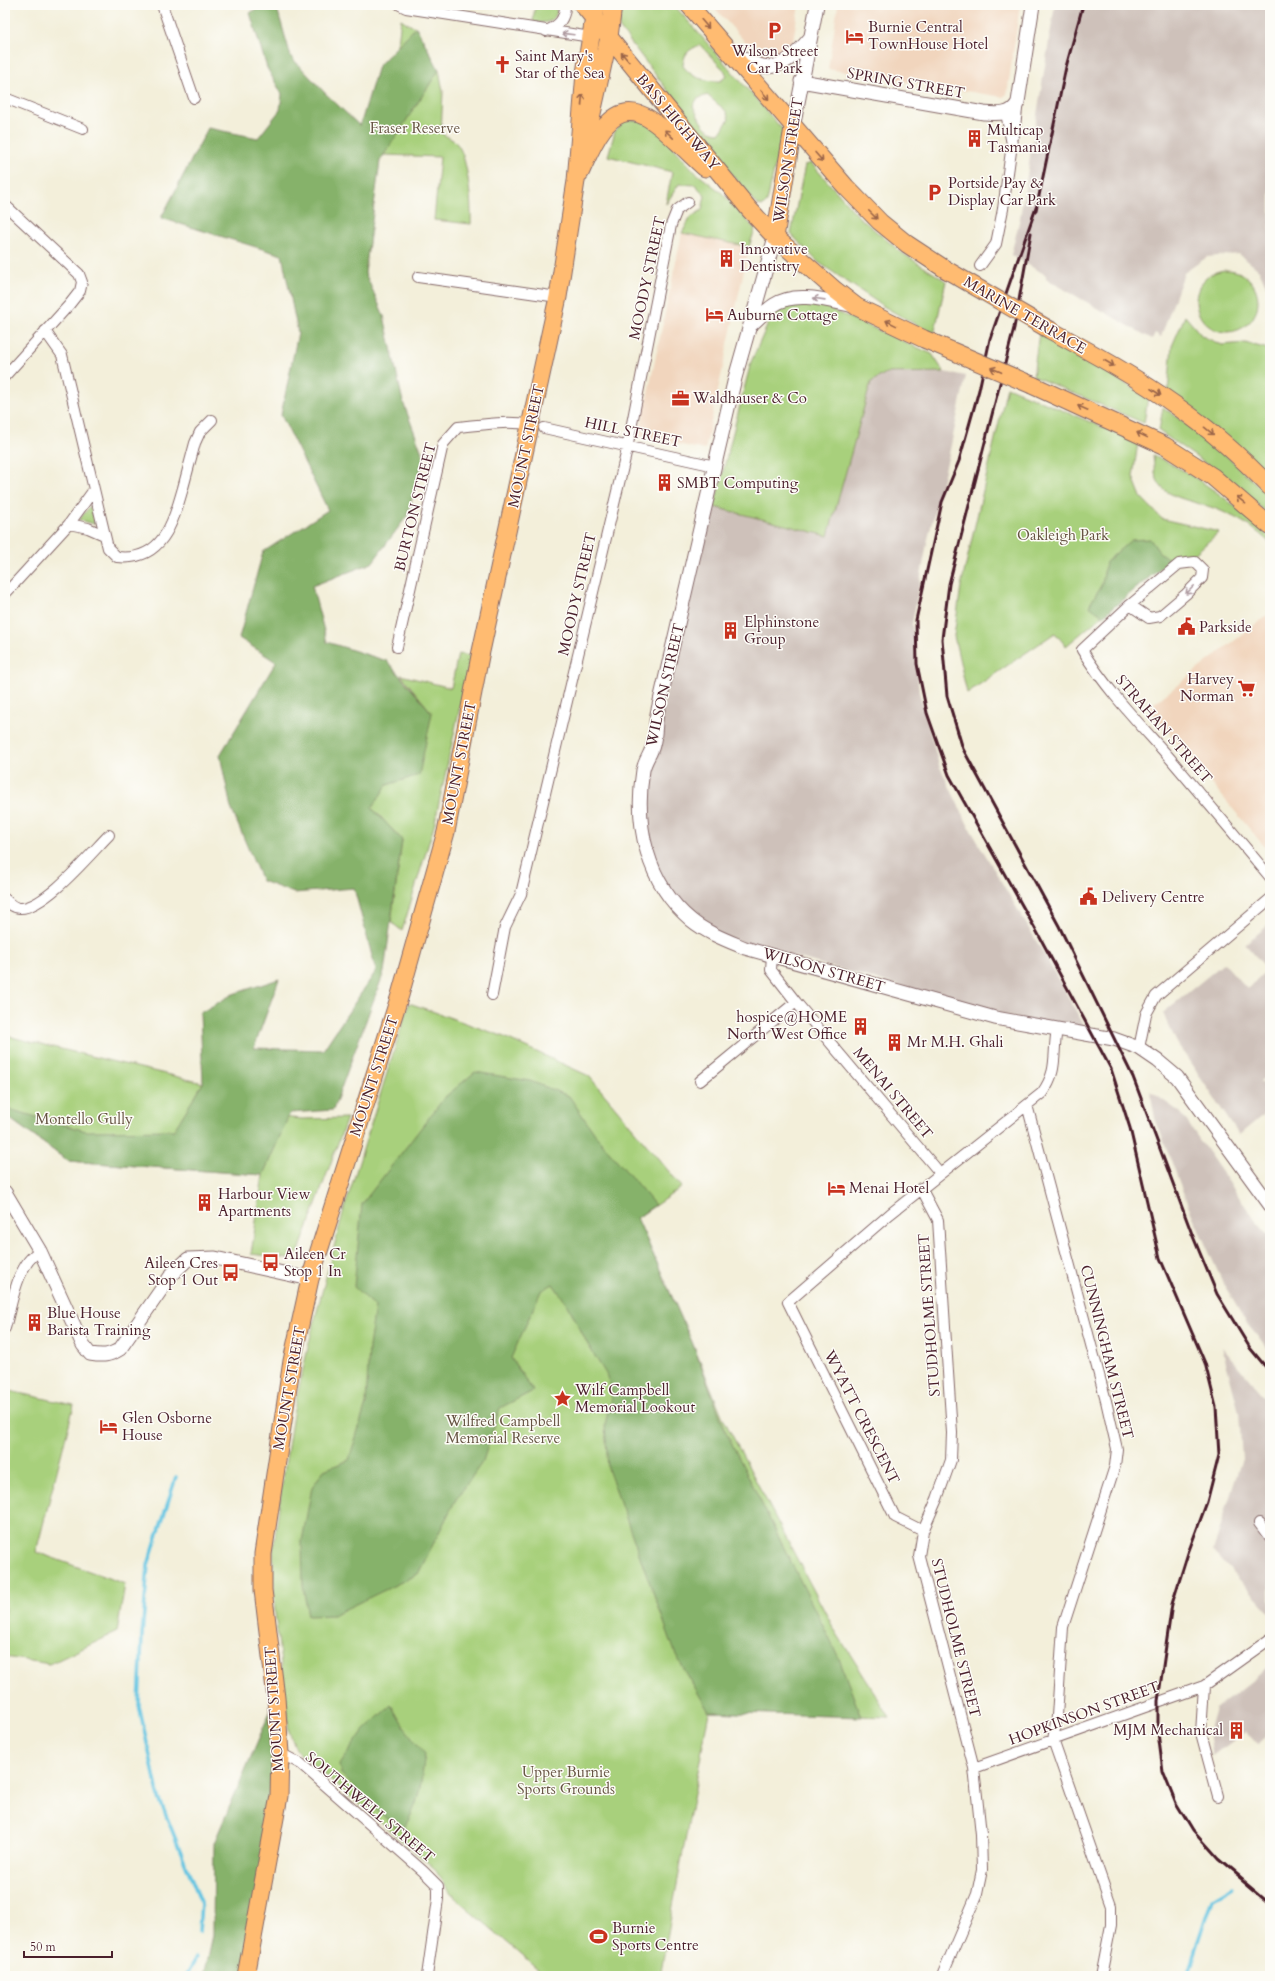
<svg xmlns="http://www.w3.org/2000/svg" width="1275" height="1981" font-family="Cardo,serif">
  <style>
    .built { fill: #f1d5bd }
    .industrial { fill: #cec1ba }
    .green { fill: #a8d07b; stroke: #797853; fill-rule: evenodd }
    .forest { fill: #86b26b; stroke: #68684b }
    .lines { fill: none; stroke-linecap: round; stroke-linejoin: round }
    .stream { stroke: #64c5e2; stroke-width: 3.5 }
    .minor-casing { stroke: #856868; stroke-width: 12 }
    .tertiary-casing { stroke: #856868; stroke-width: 15 }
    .trunk-casing { stroke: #856868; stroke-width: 19 }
    .minor { stroke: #fff; stroke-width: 10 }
    .tertiary { stroke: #fff; stroke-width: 13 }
    .trunk { stroke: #ffbb71; stroke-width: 17 }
    .rail { stroke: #4a1f2b; stroke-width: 3 }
    .trunk-bridge-casing { stroke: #856868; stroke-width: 19; stroke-linecap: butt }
    .trunk-bridge { stroke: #ffbb71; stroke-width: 17 }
    .oneway { stroke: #9b654a }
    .oneway2 { stroke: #ae9aa0 }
    .labels { text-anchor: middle; stroke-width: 3; stroke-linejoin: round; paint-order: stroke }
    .poi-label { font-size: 15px; fill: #4a1f2b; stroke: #fdfcf7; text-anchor: start }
    .street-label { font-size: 15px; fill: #4a1f2b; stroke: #fdfcf7 }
    .park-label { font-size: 15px; fill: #665443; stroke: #fdfcf7 }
  </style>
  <rect width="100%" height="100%" fill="#fdfcf7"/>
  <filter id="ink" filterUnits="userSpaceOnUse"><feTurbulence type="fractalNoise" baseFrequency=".025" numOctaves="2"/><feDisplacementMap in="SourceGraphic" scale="8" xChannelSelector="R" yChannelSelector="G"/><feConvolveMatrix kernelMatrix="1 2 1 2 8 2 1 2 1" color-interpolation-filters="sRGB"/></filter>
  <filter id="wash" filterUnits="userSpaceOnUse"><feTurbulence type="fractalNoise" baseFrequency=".012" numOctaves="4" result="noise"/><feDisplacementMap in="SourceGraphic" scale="16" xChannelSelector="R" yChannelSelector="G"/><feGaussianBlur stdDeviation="0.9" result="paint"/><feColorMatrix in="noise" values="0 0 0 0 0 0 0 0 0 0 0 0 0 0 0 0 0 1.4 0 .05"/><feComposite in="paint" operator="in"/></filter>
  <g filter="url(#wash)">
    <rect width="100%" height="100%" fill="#f3efda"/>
    <!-- built -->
    <path class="built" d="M712 5H799L793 41 781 54 770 58 757 53 746 43Z
      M838 5H1020L1007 94 1003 97 828 69Z
      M682 233 749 247 705 450 639 436Z
      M1270 613V853L1148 708Z"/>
    <!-- industrial -->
    <path class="industrial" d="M1055 5H1270V295L1259 270 1239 254 1207 257 1184 273 1161 337 1155 333 1152 339 1046 279V275L1011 255 1020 218Z
      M944 372 966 376 949 454 927 543 912 624 919 692 939 765 969 827 1040 947 1089 1034 1057 1029 716 935 664 889 640 812 707 505 828 536 871 382 886 373Z
      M1270 924V1073L1260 1081 1270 1094V1109L1239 1135 1177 1043 1163 1013 1224 963 1247 989 1268 970 1245 944Z
      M1150 1091 1181 1113 1255 1220 1270 1237V1351L1247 1324 1223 1283 1189 1208 1155 1118Z
      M1222 1347 1270 1404V1613L1213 1551 1242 1458 1239 1412Z
      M1270 1666V1734L1258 1744 1246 1731 1213 1756 1209 1733 1216 1709Z"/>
    <!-- green -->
    <path class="green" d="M535 5H555L557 13C551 24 545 23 533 22Z
      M623 5H629L631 8 639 11 647 5H674L783 130 767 202 763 206 757 205 743 189 619 27ZM700 45 723 69 727 76 720 81C705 81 693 79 683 66 684 53 688 50 700 45ZM707 95 726 111 729 119 720 133C703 133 700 119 693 106L697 99Z
      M401 19 410 25 416 27 439 70 443 91 441 133C446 136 454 140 457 144 468 156 472 207 471 224L434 220 440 157 384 155Z
      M627 119 653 124 695 172 722 193 755 229 749 247 682 233 691 217 702 210 705 196 696 185 679 184 666 204 672 172 608 156 615 131Z
      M811 163 859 217 902 253 946 281 934 335 883 306 818 262 791 234 805 165Z
      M1196 301a31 31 0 1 1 62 0a31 31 0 1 1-62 0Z
      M790 301 819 304 932 354 944 372 886 373 871 382 828 536 714 507 751 362 771 317 780 307Z
      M1185 316 1202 336 1222 345 1245 343 1265 348 1270 352V476L1168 391 1172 346Z
      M1039 333 1148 397 1144 423 1033 376Z
      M1007 387 1138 442 1133 477 1141 497 1162 519 1219 532 1189 559 1170 560 1066 646 1055 633 967 693 954 636 961 586Z
      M1163 407 1214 444 1270 497V515L1213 469 1159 431Z
      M1153 455C1198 476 1235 503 1270 538V543C1256 529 1240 519 1221 511 1205 503 1170 500 1160 485 1154 476 1154 465 1153 455Z
      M90 506 95 524 79 520Z
      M458 654 471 656 434 826 402 931 391 922 402 840 372 808 432 713 401 675 451 688Z
      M409 1003 502 1036 589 1076 682 1187 637 1218 692 1342 723 1418 834 1629 890 1717 709 1712 660 1976H546L451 1894 434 1868 296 1750 289 1731 275 1613 273 1552 281 1492 293 1414 312 1330 343 1213Z
      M5 1034 15 1038 203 1083 194 1098 271 1116 302 1119 347 1118 299 1251 290 1259 251 1254 263 1175 68 1161 9 1118 5 1119Z
      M5 1390 74 1405 36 1552 125 1584 117 1632 50 1664 5 1657Z"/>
    <!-- forest -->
    <path class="forest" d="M262 5H276L291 57 326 94 360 126 378 66 416 27 439 70 380 161 365 273 384 316 403 402 424 458 407 516 372 563 312 586 327 642 387 661 432 713 419 775 387 785 372 808 402 840 384 972 333 1110 290 1113 263 1175 68 1161 9 1118 5 1119V1108L86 1131 174 1130 203 1083 200 1013 233 994 279 979 254 1048 323 1050 376 971 354 888 294 893 262 881 231 808 220 755 276 662 239 638 263 552 328 510 281 415 298 333 282 255 161 218 208 128 258 138 280 110 282 94 267 68 250 13Z
      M1150 539 1159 552 1170 560 1103 616 1089 606 1102 584 1106 562 1131 540Z
      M475 1072 530 1081 569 1096 597 1137 655 1205 637 1218 692 1342 726 1432 838 1656 861 1717 709 1712 676 1655 608 1469 605 1425 612 1392 606 1374 588 1345 569 1307 553 1284 541 1291 511 1358 533 1391 500 1408 483 1461 455 1501 418 1574 333 1615 308 1616 303 1586 302 1541 312 1487 324 1470 349 1460 366 1404 369 1347 375 1306 354 1287 362 1204 445 1097Z
      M276 1698 280 1753 246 1976H204L213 1935 214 1843Z
      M391 1705 404 1727 425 1754C421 1783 420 1804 403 1829L394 1826 361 1794 341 1774 339 1765 364 1730Z"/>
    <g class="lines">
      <!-- stream -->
      <path class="stream" d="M176 1477 148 1565 142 1635 139 1706 159 1798 201 1902 199 1932
        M186 1976 196 1958
        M1188 1976 1213 1899 1233 1887"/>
    </g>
  </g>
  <g filter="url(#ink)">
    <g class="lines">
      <defs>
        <path id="minor" d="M162 5 194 98
          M400 5 406 8 591 37
          M546 31C559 26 565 19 565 5
          M5 98 83 129
          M1014 135 1018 101
          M5 205 79 274 82 282 80 291 69 305 5 376
          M980 266 996 244 1003 209 1012 144 1006 113
          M418 277 558 297
          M45 331 62 355 108 548 117 557C162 562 173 523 183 488 187 473 191 458 195 443L200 432 212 420
          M544 428 715 466
          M69 524 88 528 104 535
          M5 594 69 524 93 491
          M1130 605 1149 618 1160 616 1186 594 1202 578 1203 570 1195 562 1179 564 1130 605 1082 650C1106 689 1137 721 1168 756 1202 796 1236 836 1270 877
          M397 647 443 444 458 427C482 425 507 420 531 425
          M5 899C9 903 13 908 20 908 45 909 91 853 109 835
          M772 955 771 970 796 1002 940 1173
          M492 995 505 927 521 894 626 454 671 225 677 210 688 202
          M1139 1048 1146 1014 1156 996 1270 899
          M700 1081 796 1002
          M1027 1105 1106 1401 1117 1449 1115 1466 1063 1627 1057 1716 1053 1740 1111 1906V1925L1101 1976
          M921 1188 938 1220 952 1433 951 1460 937 1499 923 1531 919 1556 974 1768 981 1834 982 1870 977 1894 942 1976
          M5 1328C12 1304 17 1263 40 1251
          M1259 1523 1270 1538
          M923 1531 895 1517 788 1302 890 1214 1042 1093C1059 1069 1052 1056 1057 1029
          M1204 1686 1201 1733 1218 1796
          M280 1753 301 1764 423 1871 438 1886V1899L427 1976
          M974 1768 1204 1686 1270 1639"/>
        <path id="tertiary" d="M735 53C769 77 785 68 810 38
          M801 81 984 113C996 114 1012 116 1018 102L1033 5
          M793 128 817 5
          M775 237 735 378 657 714C655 725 656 735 653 745 651 754 645 760 643 770 634 825 647 883 691 920 707 933 726 940 745 948L995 1018 1114 1039 1139 1048 1158 1061 1177 1077 1270 1205
          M750 326C758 319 765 311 774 305 796 290 829 301 854 306
          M5 1192 40 1251 83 1345 90 1354C103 1356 109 1356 120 1349L172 1274 188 1259 215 1258 310 1279"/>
        <path id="trunk" d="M583 5 749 209 775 237 835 290 857 307 924 339
          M689 5 846 187 880 222 907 244 945 269
          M587 136 609 37 613 5
          M580 173C587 158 593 142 603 129 628 96 653 119 676 141 686 150 695 159 705 168
          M775 237 793 128
          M1050 330C1094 354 1138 378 1178 407 1211 430 1242 458 1270 487
          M1032 385 1165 446 1213 477 1270 526
          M246 1976 279 1796 280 1753 276 1698 263 1590V1554L292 1361 310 1279 400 995 446 832 480 656 558 297 576 181 585 73 596 5"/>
      </defs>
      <!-- minor casing -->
      <use href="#minor" class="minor-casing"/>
      <!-- tertiary casing -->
      <use href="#tertiary" class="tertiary-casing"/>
      <!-- trunk casing -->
      <use href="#trunk" class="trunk-casing"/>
      <!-- minor -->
      <use href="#minor" class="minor"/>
      <!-- tertiary -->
      <use href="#tertiary" class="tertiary"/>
      <!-- trunk -->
      <use href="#trunk" class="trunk"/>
      <!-- rail -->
      <path class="rail" d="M1037 205 990 339 979 390 959 461 942 502 916 620 917 664 927 713 949 775 1037 932 1111 1069 1130 1128 1160 1258 1205 1363 1216 1407 1219 1455 1207 1502 1188 1553 1172 1604 1158 1701V1733L1163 1771 1176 1803 1193 1831 1218 1859 1270 1903
        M1036 210 1066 67 1083 5
        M1031 233 1014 328 949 584 942 639 947 696 963 749 1059 926 1133 1077 1192 1234 1217 1294 1250 1348 1270 1372"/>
      <defs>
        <path id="trunk-bridge" d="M945 269 1050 330
          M924 339 1032 385"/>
      </defs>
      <!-- trunk-bridge casing -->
      <use href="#trunk-bridge" class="trunk-bridge-casing"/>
      <!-- trunk-bridge -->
      <use href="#trunk-bridge" class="trunk-bridge"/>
    </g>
    <!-- one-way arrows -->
    <defs><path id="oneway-shaft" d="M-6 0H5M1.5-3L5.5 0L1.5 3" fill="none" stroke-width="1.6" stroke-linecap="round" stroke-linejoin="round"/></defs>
    <g class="oneway">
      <use href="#oneway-shaft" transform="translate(705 24) rotate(50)"/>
      <use href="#oneway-shaft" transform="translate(625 57) rotate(-130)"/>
      <use href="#oneway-shaft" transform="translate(765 95) rotate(50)"/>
      <use href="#oneway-shaft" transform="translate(582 100) rotate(-85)"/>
      <use href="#oneway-shaft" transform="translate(669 134) rotate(-136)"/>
      <use href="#oneway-shaft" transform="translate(819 157) rotate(49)"/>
      <use href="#oneway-shaft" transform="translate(873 215) rotate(45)"/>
      <use href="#oneway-shaft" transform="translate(891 323) rotate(-154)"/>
      <use href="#oneway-shaft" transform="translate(1109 363) rotate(30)"/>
      <use href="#oneway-shaft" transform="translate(996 370) rotate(-157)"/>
      <use href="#oneway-shaft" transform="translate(1156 392) rotate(33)"/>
      <use href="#oneway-shaft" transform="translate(1083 408) rotate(-156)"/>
      <use href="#oneway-shaft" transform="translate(1209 431) rotate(39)"/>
      <use href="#oneway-shaft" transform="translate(1142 435) rotate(-154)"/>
      <use href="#oneway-shaft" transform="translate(1241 500) rotate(-141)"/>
    </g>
    <g class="oneway2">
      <use href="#oneway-shaft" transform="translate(568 34) rotate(-173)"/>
      <use href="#oneway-shaft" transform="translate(819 299) rotate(-172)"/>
      <use href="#oneway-shaft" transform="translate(1190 590) rotate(135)"/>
    </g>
  </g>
  <!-- icons -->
  <defs>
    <symbol id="parking-bare" viewBox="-9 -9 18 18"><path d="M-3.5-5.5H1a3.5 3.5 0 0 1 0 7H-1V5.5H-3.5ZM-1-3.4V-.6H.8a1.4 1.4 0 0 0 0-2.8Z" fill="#c8321e" stroke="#fdfcf7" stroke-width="2.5" paint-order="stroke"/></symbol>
    <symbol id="hotel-bare" viewBox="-9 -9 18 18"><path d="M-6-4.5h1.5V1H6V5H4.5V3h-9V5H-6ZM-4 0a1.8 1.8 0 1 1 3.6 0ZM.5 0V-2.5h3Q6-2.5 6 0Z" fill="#c8321e" stroke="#fdfcf7" stroke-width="2.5" paint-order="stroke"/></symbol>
    <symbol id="church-bare" viewBox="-9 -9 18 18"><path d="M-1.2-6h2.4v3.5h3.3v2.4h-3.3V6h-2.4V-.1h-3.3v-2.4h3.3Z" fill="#c8321e" stroke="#fdfcf7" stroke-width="2.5" paint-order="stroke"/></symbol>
    <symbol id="building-bare" viewBox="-9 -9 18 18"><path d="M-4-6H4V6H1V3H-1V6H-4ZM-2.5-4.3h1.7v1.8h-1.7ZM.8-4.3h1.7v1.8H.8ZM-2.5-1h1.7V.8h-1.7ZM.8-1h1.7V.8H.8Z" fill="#c8321e" stroke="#fdfcf7" stroke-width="2.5" paint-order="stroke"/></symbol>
    <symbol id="office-bare" viewBox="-9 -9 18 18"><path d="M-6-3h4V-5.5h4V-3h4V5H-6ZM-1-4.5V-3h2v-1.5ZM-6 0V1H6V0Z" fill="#c8321e" stroke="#fdfcf7" stroke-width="2.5" paint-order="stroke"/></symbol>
    <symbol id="civic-bare" viewBox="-9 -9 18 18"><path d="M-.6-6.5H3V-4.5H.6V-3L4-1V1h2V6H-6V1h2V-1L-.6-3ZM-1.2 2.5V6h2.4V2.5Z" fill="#c8321e" stroke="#fdfcf7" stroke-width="2.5" paint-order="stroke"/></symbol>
    <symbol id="supermarket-bare" viewBox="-9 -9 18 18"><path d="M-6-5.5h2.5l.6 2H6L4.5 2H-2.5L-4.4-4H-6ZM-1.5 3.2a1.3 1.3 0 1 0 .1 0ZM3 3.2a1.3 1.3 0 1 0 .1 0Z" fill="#c8321e" stroke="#fdfcf7" stroke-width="2.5" paint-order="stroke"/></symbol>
    <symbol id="bus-bare" viewBox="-9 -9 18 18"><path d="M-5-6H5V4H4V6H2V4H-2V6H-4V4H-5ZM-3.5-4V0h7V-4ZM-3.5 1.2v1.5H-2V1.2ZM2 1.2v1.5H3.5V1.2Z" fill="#c8321e" stroke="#fdfcf7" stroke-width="2.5" paint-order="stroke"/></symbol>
    <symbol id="sight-bare" viewBox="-9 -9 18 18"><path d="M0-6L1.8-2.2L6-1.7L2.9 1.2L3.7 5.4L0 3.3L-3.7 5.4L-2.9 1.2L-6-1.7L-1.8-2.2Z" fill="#c8321e" stroke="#fdfcf7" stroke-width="2.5" paint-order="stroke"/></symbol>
    <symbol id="stadium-bare" viewBox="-9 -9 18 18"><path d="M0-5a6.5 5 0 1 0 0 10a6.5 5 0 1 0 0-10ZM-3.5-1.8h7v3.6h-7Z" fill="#c8321e" stroke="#fdfcf7" stroke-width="2.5" paint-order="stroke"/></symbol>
  </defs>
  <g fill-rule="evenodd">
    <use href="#parking-bare" x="762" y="18" width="25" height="25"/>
    <use href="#hotel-bare" x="842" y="24" width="25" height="25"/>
    <use href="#church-bare" x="490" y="52" width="25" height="25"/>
    <use href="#building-bare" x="962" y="126" width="25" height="25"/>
    <use href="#parking-bare" x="922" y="180" width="25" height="25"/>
    <use href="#building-bare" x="714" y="246" width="25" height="25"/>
    <use href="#hotel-bare" x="702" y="302" width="25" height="25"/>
    <use href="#office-bare" x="668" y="386" width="25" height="25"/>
    <use href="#building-bare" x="652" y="470" width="25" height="25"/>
    <use href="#civic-bare" x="1174" y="614" width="25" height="25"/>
    <use href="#building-bare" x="718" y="618" width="25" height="25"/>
    <use href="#supermarket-bare" x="1234" y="676" width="25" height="25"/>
    <use href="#civic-bare" x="1076" y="884" width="25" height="25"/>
    <use href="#building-bare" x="848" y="1014" width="25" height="25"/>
    <use href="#building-bare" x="882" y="1030" width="25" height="25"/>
    <use href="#hotel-bare" x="824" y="1176" width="25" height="25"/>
    <use href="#building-bare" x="192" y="1190" width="25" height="25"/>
    <use href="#bus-bare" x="258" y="1250" width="25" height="25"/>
    <use href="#bus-bare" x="218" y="1260" width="25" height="25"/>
    <use href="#building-bare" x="22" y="1310" width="25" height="25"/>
    <use href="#sight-bare" x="550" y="1386" width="25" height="25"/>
    <use href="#hotel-bare" x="96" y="1414" width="25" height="25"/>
    <use href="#building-bare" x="1224" y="1718" width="25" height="25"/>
    <use href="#stadium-bare" x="586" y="1924" width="25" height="25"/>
  </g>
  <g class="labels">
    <!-- poi labels -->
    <g class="poi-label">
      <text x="868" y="32">Burnie Central<tspan x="868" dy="17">TownHouse Hotel</tspan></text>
      <text x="775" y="56" text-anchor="middle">Wilson Street<tspan x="775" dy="17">Car Park</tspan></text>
      <text x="515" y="61">Saint Mary's<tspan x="515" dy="17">Star of the Sea</tspan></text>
      <text x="987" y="135">Multicap<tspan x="987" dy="17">Tasmania</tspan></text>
      <text x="948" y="188">Portside Pay &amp;<tspan x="948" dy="17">Display Car Park</tspan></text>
      <text x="740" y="254">Innovative<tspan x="740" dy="17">Dentistry</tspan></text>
      <text x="727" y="320">Auburne Cottage</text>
      <text x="693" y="403">Waldhauser &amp; Co</text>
      <text x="677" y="488">SMBT Computing</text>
      <text x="744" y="627">Elphinstone<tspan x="744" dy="17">Group</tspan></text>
      <text x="1199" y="632">Parkside</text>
      <text x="1234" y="684" text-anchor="end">Harvey<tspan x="1234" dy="17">Norman</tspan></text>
      <text x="1102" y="902">Delivery Centre</text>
      <text x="847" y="1022" text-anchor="end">hospice@HOME<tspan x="847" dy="17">North West Office</tspan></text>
      <text x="907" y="1047">Mr M.H. Ghali</text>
      <text x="849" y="1193">Menai Hotel</text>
      <text x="218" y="1199">Harbour View<tspan x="218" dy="17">Apartments</tspan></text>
      <text x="284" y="1259">Aileen Cr<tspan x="284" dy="17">Stop 1 In</tspan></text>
      <text x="218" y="1268" text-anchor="end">Aileen Cres<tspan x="218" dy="17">Stop 1 Out</tspan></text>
      <text x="47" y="1318">Blue House<tspan x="47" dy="17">Barista Training</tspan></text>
      <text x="575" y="1395">Wilf Campbell<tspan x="575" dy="17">Memorial Lookout</tspan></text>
      <text x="122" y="1423">Glen Osborne<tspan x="122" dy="17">House</tspan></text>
      <text x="1223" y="1735" text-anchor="end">MJM Mechanical</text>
      <text x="612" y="1933">Burnie<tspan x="612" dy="17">Sports Centre</tspan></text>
    </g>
    <!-- street labels -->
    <g class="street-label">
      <text transform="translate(906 83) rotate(10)" y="5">SPRING STREET</text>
      <text transform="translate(678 122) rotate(50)" y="5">BASS HIGHWAY</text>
      <text transform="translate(788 160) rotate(-81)" y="5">WILSON STREET</text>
      <text transform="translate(647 278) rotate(-78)" y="5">MOODY STREET</text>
      <text transform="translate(1025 315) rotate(30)" y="5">MARINE TERRACE</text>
      <text transform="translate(633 432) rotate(12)" y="5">HILL STREET</text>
      <text transform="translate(526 446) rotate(-78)" y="5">MOUNT STREET</text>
      <text transform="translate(415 507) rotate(-76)" y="5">BURTON STREET</text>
      <text transform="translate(577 594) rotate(-77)" y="5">MOODY STREET</text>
      <text transform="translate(665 685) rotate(-77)" y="5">WILSON STREET</text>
      <text transform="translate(1164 729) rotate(49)" y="5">STRAHAN STREET</text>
      <text transform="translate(459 763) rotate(-79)" y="5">MOUNT STREET</text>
      <text transform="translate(824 970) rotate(16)" y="5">WILSON STREET</text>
      <text transform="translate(374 1076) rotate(-72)" y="5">MOUNT STREET</text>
      <text transform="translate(893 1093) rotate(50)" y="5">MENAI STREET</text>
      <text transform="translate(929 1315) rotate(-94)" y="5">STUDHOLME STREET</text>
      <text transform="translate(1107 1352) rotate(76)" y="5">CUNNINGHAM STREET</text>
      <text transform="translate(289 1388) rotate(-80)" y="5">MOUNT STREET</text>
      <text transform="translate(862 1417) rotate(63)" y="5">WYATT CRESCENT</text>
      <text transform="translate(956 1638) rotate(76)" y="5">STUDHOLME STREET</text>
      <text transform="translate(274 1709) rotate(-94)" y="5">MOUNT STREET</text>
      <text transform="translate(1084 1713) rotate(-20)" y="5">HOPKINSON STREET</text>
      <text transform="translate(370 1807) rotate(40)" y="5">SOUTHWELL STREET</text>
    </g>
    <!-- park labels -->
    <g class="park-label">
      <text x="415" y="133">Fraser Reserve</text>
      <text x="1063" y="540">Oakleigh Park</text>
      <text x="84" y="1124">Montello Gully</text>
      <text x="503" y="1426">Wilfred Campbell<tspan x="503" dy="17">Memorial Reserve</tspan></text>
      <text x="566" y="1777">Upper Burnie<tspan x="566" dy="17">Sports Grounds</tspan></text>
    </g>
  </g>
  <!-- margin -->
  <rect width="1275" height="1981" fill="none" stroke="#fdfcf7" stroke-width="20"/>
  <!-- scale -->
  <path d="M24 1951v6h88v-6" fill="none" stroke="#4a1f2b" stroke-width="2"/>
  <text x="30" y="1951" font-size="12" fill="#4a1f2b" stroke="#fdfcf7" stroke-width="3" paint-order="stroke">50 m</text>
</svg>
